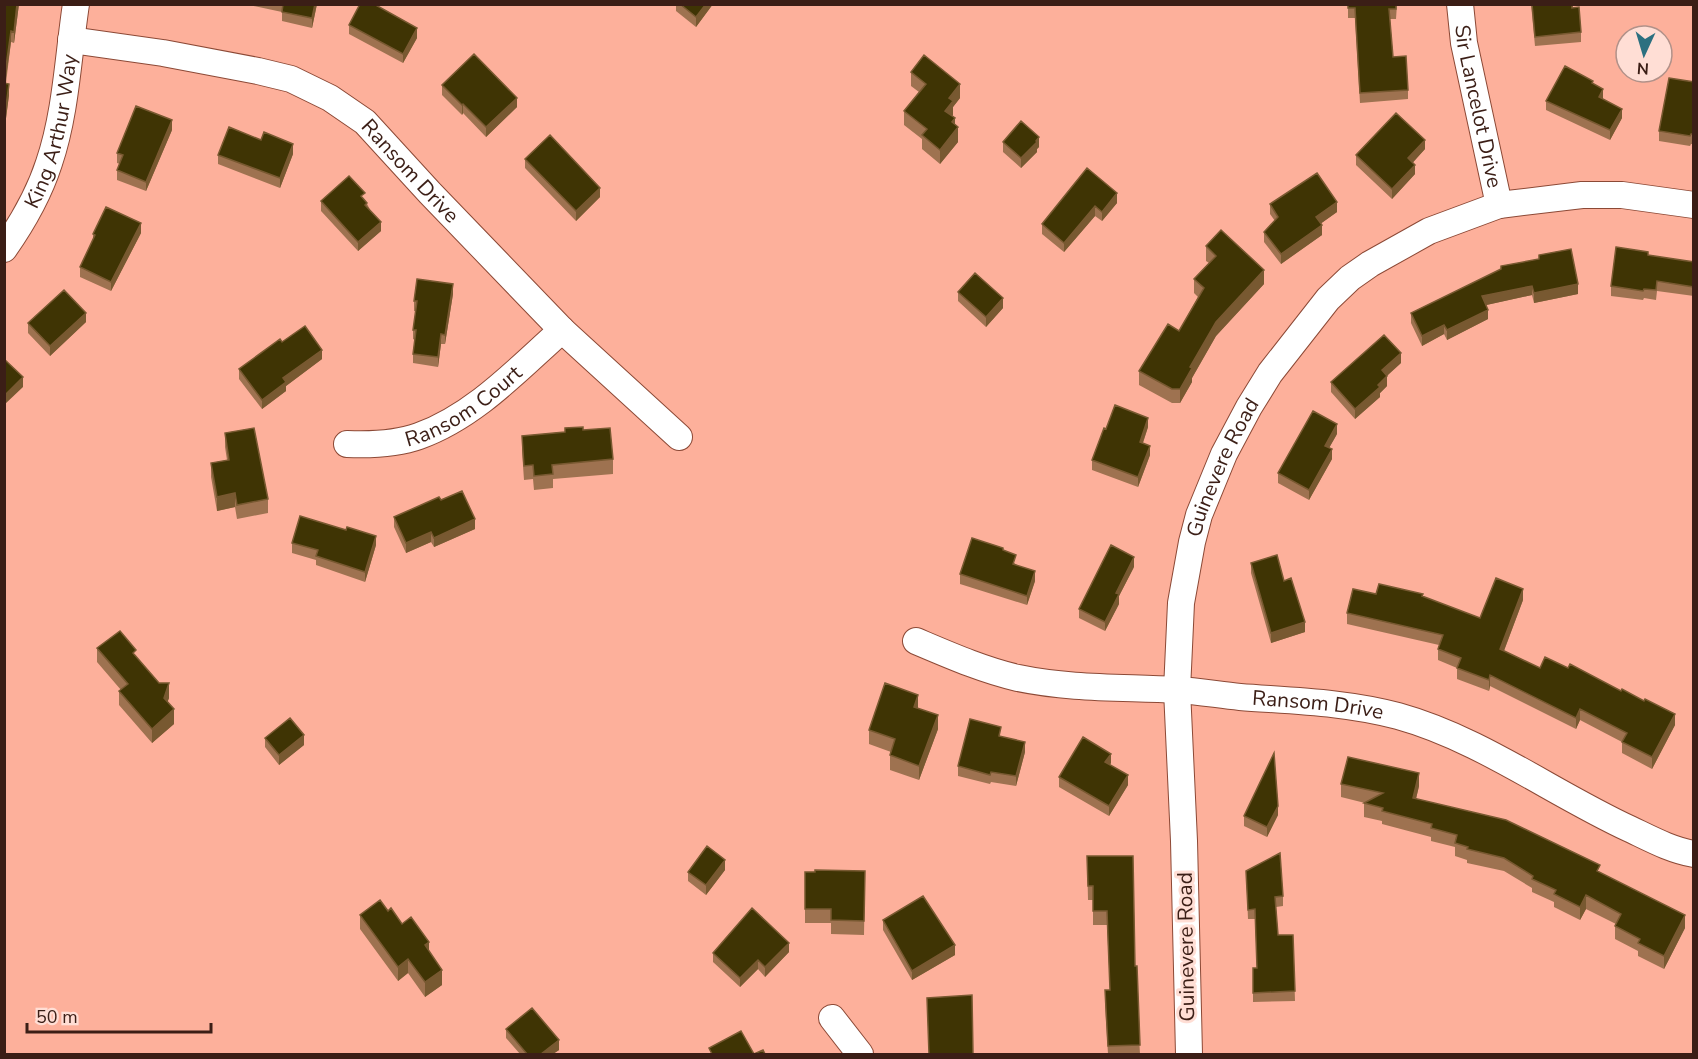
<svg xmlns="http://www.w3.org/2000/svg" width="1698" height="1059" font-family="'Nunito Sans',sans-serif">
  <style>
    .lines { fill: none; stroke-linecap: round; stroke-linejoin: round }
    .street-casing { stroke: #8c4936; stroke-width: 28 }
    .street { stroke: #fff; stroke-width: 26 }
    .wall { fill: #9e7250 }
    .shaded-wall { fill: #785931 }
    .building { fill: #3f3404; stroke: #785931; stroke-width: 1.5 }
    .labels { text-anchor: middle; stroke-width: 6; stroke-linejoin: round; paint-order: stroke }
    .street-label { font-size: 21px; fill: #3b1e16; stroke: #ffded5 }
  </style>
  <rect width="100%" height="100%" fill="#fdb09b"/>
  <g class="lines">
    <defs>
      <g id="street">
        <path id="s1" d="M1460 4 1464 43 1499 205"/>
        <path id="s2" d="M71 40 163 53 258 71 291 79 330 98 365 122 430 193 562 330 679 437"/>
        <path id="s3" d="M4 249C23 222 39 194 49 163 66 113 68 57 76 4"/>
        <path id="s4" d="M347 444C371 445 397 444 419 436 475 416 519 368 562 330"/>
        <path id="s5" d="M916 641C949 655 983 670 1018 678 1070 689 1124 687 1177 690 1198 691 1219 695 1240 697 1293 701 1346 702 1398 716 1481 739 1552 793 1630 829 1651 839 1671 850 1694 854"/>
        <path d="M832 1018 860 1054"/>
        <path id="s6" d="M1189 1054 1184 841 1177 690 1181 603 1192 542 1199 515 1224 454 1249 407 1270 373 1328 299 1350 278 1370 264 1429 231 1499 205 1582 195H1622L1694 205"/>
      </g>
    </defs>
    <!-- street casing -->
    <use href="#street" class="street-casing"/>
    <!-- street -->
    <use href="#street" class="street"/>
  </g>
  <!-- wall -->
  <path class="wall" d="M4 4H19L14 43 11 42 6 83 9 95 5 126Z
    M317 4 312 28 282 21V12L249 5Z
    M676 4H713L696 27 676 11Z
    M1348 4H1397L1396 19H1390L1393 57 1408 90V99L1360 103 1355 18H1348Z
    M1531 4H1572L1581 32V42L1535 46Z
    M349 25 417 38 403 63 349 34Z
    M911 72 960 98 953 107 952 116 955 125 958 142 940 164 922 149V139L904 125V111L919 92 911 86Z
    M1694 82V144H1691L1690 146 1659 141V131Z
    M1593 84 1603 99 1622 118 1610 140 1546 110V101Z
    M442 85 517 107 486 137 463 113 462 115 442 95Z
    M172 130 146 191 117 180V170L120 164 117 163V153Z
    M1003 142 1039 147 1037 149V152L1021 168 1003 152Z
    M1425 149 1412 163 1415 174 1392 199 1356 165V155Z
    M293 154 280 188 218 164V155Z
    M525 159 600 197 576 221 525 168Z
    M1087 168 1117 203 1102 221 1095 216 1064 252 1042 234V224Z
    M365 200 381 231 358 251 321 211V201Z
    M1270 204 1337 212 1320 224 1322 235 1281 264 1264 242V232L1275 221 1270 214Z
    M141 233 111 291 80 277V267L93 241V234Z
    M1206 246 1264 284 1216 336 1192 378V382L1180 403H1172L1139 385V371L1179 331 1198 297 1194 293V279L1209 263 1206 261Z
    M1648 255 1694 262V296L1657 291 1656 300 1644 298 1643 300 1611 296V286Z
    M1501 269 1578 294 1534 303 1532 295 1486 305 1488 319 1447 340 1444 334 1422 346 1411 323V313Z
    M958 292 1003 308 986 327 958 301Z
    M453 294 445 344H441L438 367 413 363V354L415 340 413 339V330L416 311H414V301Z
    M86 322 50 356 28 333V323Z
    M282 342 322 359 286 386V391L262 409 239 379V369Z
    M1401 363 1387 376V386L1380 393V397L1355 419 1331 392V382Z
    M1148 427 1143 443 1150 455 1138 487 1092 470V460L1106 429Z
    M583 430 613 459V474L553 479V488L534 490 533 479 524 480 522 451V436Z
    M225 433 268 499V513L237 519 235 507 217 511 211 477V463L227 460 225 447Z
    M1337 434 1329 448 1332 459 1309 500 1278 483V473Z
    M441 500 475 529 434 547 431 542 406 553 394 527V517Z
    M292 543 376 545 365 582 316 565V560L292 553Z
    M1003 550 1016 565 1035 581 1027 605 960 584V574Z
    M1251 563 1284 581 1305 632 1271 643 1251 573Z
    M1134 567 1119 596V604L1105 631 1079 618V609Z
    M1376 594 1423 597 1480 618 1523 600 1504 651 1540 668 1675 725 1652 769 1622 753V742L1580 720 1576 729 1490 686 1489 691 1457 679V668L1438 660V649L1439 645 1347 624V613Z
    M97 648 136 657 169 698 167 702 174 724 152 743 119 705V691L121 690 97 662Z
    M918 708 938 729 919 780 890 770V755L891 752 869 744V730Z
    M1001 736 1025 752 1016 786 991 782 990 784 958 776V766Z
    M265 738 304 745 279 765 265 747Z
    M1111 763 1110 765 1128 785 1109 816 1059 787V777Z
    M1341 784 1419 786 1416 799 1600 872 1685 928 1664 969 1638 956V951L1615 939V926L1616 924 1586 909 1580 920 1554 907V902L1532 892V888L1504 871 1467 863V860L1455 856V847L1431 841V837L1382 824V821L1364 817V803H1365L1341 797Z
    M1278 815 1267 837 1244 826V816Z
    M1087 856 1135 966 1140 1054H1108L1105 1004V990H1110L1107 925H1093V900H1088Z
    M725 870 706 895 688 881V872Z
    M865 871 864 935 831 934V923H805V872Z
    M1246 871 1283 896V906L1276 907 1278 935H1293L1295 1001 1253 1002V968H1257L1255 919H1248Z
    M388 911 429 952 442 985 425 997 408 973 398 981 360 929V915Z
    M883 920 955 955 912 980 883 930Z
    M789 952 765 977 758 969 740 987 713 962V953Z
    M506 1029 559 1050 553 1054H520L506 1038Z"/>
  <!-- shaded-wall -->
  <path class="shaded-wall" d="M17 4H19L14 43V32Z
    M315 4H317L312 28V18Z
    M706 4H713L696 27V17Z
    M417 28V38L403 63V54Z
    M11 31V42L4 92V81Z
    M9 84V95L5 126V114Z
    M960 84V98L953 107V115L945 125V111L949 98Z
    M1603 89V99L1599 97Z
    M517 98V107L486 137V127Z
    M463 104V113L462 115V105Z
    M1622 109V118L1610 140V130Z
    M955 118V131L958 127V142L940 164V150L952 122Z
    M172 120V130L146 191V182Z
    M1039 137V147L1037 149V152L1021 168V158Z
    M1425 140V149L1408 168V158Z
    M293 144V154L280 188V178Z
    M1415 165V174L1392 199V189Z
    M600 188V197L576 221V211Z
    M1117 193V203L1102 221V212Z
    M1337 202V212L1316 227V217Z
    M1095 206V216L1064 252V243Z
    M381 222V231L358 251V242Z
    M141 223V233L111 291V282Z
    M1322 225V235L1281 264V254Z
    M1264 270V284L1216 336 1192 378V382L1180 403V389L1190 367 1216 322Z
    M453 284V294L445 344V335Z
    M1578 284V294L1534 303V293Z
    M1532 286V295L1482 306V296Z
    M1003 298V308L986 327V317Z
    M1488 310V319L1447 340V330Z
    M86 313V322L50 356V346Z
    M1444 325V334L1422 346V336Z
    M441 334V344L438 367V357Z
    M322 350V359L286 386V391L262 409V400L283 378Z
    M1401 353V363L1382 380V370Z
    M1387 376V386L1380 393V397L1355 419V409Z
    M23 377V387L4 405V396Z
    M1148 418V427L1140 451V442Z
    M1337 424V434L1325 455V446Z
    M1150 446V455L1138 487V477Z
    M1332 449V459L1309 500V490Z
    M235 493V507L217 511V497Z
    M475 519V529L434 547V538Z
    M431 532V542L406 553V543Z
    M376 536V545L365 582V572Z
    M1134 557V567L1119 596V604L1105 631V622L1116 593Z
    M1035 571V581L1027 605V596Z
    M1523 589V600L1500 661V649Z
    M1305 622V632L1271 643V633Z
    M1490 675V686L1489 691V680Z
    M169 683V698L164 712V698Z
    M918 695V709L914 707Z
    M174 709V724L152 743V729Z
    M1580 709V720L1576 729V718Z
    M1675 714V725L1652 769V757Z
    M938 715V729L919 780V766Z
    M304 735V745L279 765V755Z
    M1025 742V752L1016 786V776Z
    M1111 754V763L1105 772V762Z
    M1419 773V786L1413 811V798Z
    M1128 775V785L1109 816V806Z
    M1278 806V815L1267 837V827Z
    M725 860V870L706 895V885Z
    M1586 895V909L1580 920V907Z
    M1685 915V928L1664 969V956Z
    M429 942V956L425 945Z
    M789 943V952L765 977V967Z
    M955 945V955L912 980V971Z
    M408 959V973L398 981V967Z
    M758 960V969L740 987V978Z
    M442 970V985L425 997V982Z
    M559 1040V1050L553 1054H541Z"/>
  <!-- building -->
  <path class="building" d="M4 4H17L14 32 11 31 4 81Z
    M283 4H315L312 18 282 12Z
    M360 4H374L417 28 403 54 349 25Z
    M680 4H706L696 17Z
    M1348 4H1396V9H1389L1393 57 1406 56 1408 90 1360 93 1355 8H1348Z
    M1532 4H1572V8L1579 7 1581 32 1535 37Z
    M474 54 517 98 486 127 463 104 462 105 442 85Z
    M924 55 960 84 949 98 953 101 945 111 955 118 952 122 958 127 940 150 922 135 927 129 904 111 926 84 911 72Z
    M1565 66 1593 81 1592 83 1603 89 1599 97 1622 109 1610 130 1546 101Z
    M1669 78 1694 82V134H1691L1690 136 1659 131Z
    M4 83 9 84 5 114H4Z
    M136 106 172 120 146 182 117 170 123 155 117 153Z
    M1396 113 1425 140 1408 158 1415 165 1392 189 1356 155Z
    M1021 121 1039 137 1036 141 1037 142 1021 158 1003 142Z
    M229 127 261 140 264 132 293 144 280 178 218 155Z
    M550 135 600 188 576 211 525 159Z
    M1087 168 1117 193 1102 212 1095 206 1064 243 1042 224Z
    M1317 173 1337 202 1316 217 1322 225 1281 254 1264 232 1278 217 1270 204Z
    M349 176 365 193 361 196 367 203 365 205 381 222 358 242 321 201Z
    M106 207 141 223 111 282 80 267 95 235 93 234Z
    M1221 230 1264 270 1216 322 1190 367 1192 368 1180 389H1172L1139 371 1168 324 1179 331 1204 288 1194 279 1216 256 1206 246Z
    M1616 247 1648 252V255L1694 262V287L1657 281 1656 290 1644 289 1643 291 1611 286Z
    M1571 249 1578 284 1534 293 1532 286 1482 296 1488 310 1447 330 1444 325 1422 336 1411 313 1501 269V266L1539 259V255Z
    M975 273 1003 298 986 317 958 292Z
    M417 279 453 284 445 335 441 334 438 357 413 354 416 330H413L417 301H414Z
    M64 290 86 313 50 346 28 323Z
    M305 326 322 350 283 378 286 382 262 400 239 369 280 339 282 342Z
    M1384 335 1401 353 1382 370 1387 376 1378 385 1380 387 1355 409 1331 382Z
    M4 359 23 377 4 396Z
    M1115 405 1148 418 1140 442 1150 446 1138 477 1092 460 1104 428 1106 429Z
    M1313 411 1337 424 1325 446 1332 449 1309 490 1278 473Z
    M583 427V430L610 428 613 459 552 465 553 474 534 476 533 465 524 466 522 436 565 432V428Z
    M254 428 268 499 237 505 235 493 217 497 211 463 229 460 225 433Z
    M462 491 475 519 434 538 431 532 406 543 394 517 439 497 441 500Z
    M300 516 346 530 347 527 376 536 365 572 316 556 318 550 292 543Z
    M972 538 1003 548V550L1016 555 1013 564 1035 571 1027 596 960 574Z
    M1111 545 1134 557 1116 593 1119 594 1105 622 1079 609Z
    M1277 555 1284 581 1291 578 1305 622 1271 633 1251 563Z
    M1496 578 1523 589 1500 649 1540 668 1545 657 1568 668 1570 664 1621 691 1622 689 1644 701 1645 699 1675 714 1652 757 1622 742 1627 733 1580 709 1576 718 1490 675 1489 680 1457 668 1461 658 1438 649 1443 635 1347 613 1353 589 1376 594 1379 584 1423 594 1422 596 1480 618Z
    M120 631 136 650 133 653 159 683H169L164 698 174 709 152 729 119 691 128 684 97 648Z
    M885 683 918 695 914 707 938 715 919 766 890 755 895 739 869 730Z
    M290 718 304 735 279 755 265 738Z
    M970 719 1001 727 999 736 1025 742 1016 776 991 772 990 775 958 766Z
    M1083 737 1111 754 1105 762 1128 775 1109 806 1059 777Z
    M1274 753 1278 806 1267 827 1244 816Z
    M1348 757 1419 773 1413 798 1506 820 1600 865 1597 871 1685 915 1664 956 1638 943 1640 939 1615 926 1621 914 1586 895 1580 907 1554 894 1556 890 1532 879 1533 876 1504 858 1467 849 1468 847 1455 843 1457 835 1431 828 1432 824 1382 811 1383 808 1364 803 1383 793 1341 784Z
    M707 846 725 860 706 885 688 872Z
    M1280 853 1283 896 1275 897 1278 935H1293L1295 991 1253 993V968H1257L1255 909 1248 910 1246 871Z
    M1087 856H1133L1135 966H1137L1140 1045 1108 1046 1105 990H1110L1107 911H1093V886H1088Z
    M815 870 865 871 864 921 831 920V909H805V872H815Z
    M923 896 955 945 912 971 883 920Z
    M380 900 388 911 391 908 402 924 411 917 429 942 425 945 442 970 425 982 408 959 398 967 360 915Z
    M752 908 789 943 765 967 758 960 740 978 713 953Z
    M972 995 973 1054H929L927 998Z
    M532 1008 559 1040 541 1054H527L506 1029Z
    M741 1031 754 1054 763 1050 765 1054H712L709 1048Z"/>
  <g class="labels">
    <!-- street labels -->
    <g class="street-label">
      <text dy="7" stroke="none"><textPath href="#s1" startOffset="104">Sir Lancelot Drive</textPath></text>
      <text dy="7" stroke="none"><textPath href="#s3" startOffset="129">King Arthur Way</textPath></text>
      <text dy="7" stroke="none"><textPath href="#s2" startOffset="376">Ransom Drive</textPath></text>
      <text dy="7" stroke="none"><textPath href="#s4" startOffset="126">Ransom Court</textPath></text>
      <text dy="7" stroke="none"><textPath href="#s6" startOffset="594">Guinevere Road</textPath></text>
      <text dy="7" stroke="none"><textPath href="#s5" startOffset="410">Ransom Drive</textPath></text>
      <text transform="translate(1186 947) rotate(-91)" y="7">Guinevere Road</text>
    </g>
  </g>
  <!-- border -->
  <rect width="1698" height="1059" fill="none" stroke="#3b1e16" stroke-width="12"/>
  <!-- north arrow -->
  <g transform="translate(1644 54) rotate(184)"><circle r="28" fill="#ffded5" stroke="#b19189" stroke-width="1.5"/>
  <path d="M0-4.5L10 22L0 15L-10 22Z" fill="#2c7080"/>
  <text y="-9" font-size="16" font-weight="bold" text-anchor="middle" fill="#3b1e16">N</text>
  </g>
  <!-- scale -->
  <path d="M27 1023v9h184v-9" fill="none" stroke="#3b1e16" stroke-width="3"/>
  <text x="36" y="1023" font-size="18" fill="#3b1e16" stroke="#ffded5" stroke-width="4.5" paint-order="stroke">50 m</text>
</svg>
